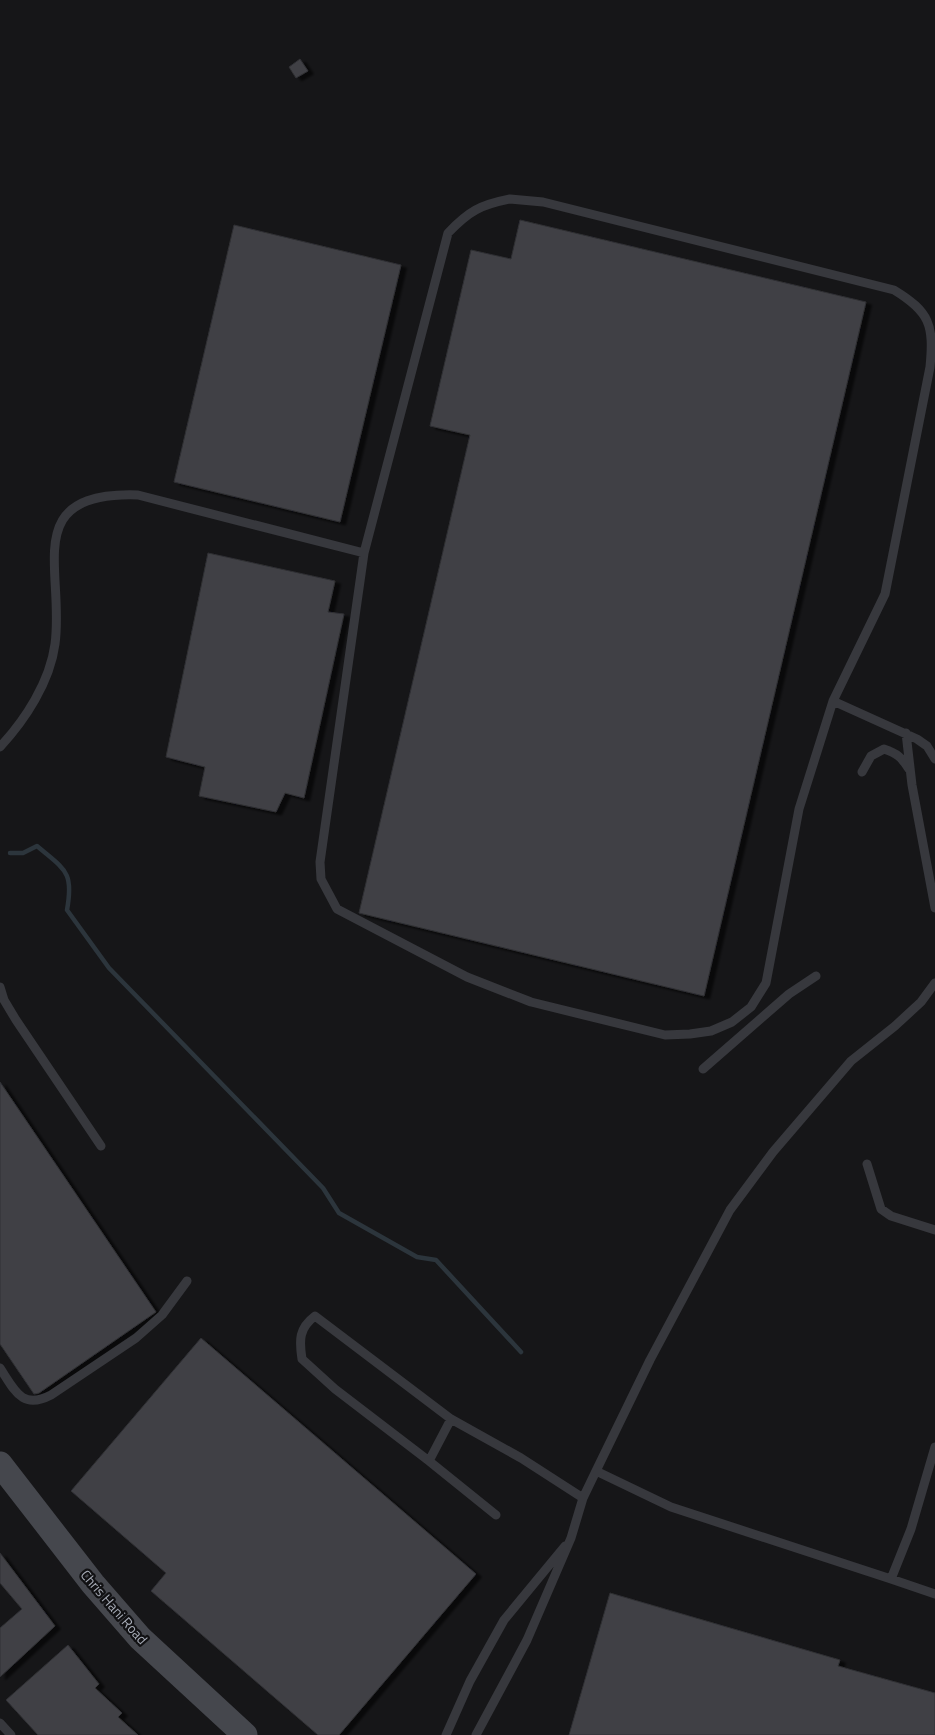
<svg xmlns="http://www.w3.org/2000/svg" width="935" height="1735" font-family="'Titillium Web',sans-serif">
  <style>
    .lines { fill: none; stroke-linecap: round; stroke-linejoin: round }
    .stream { stroke: #2c353c; stroke-width: 4.5 }
    .building { fill: #404145; stroke: #303034; filter: url(#shadow) }
    .lane { stroke: #37383d; stroke-width: 9 }
    .secondary { stroke: #45474d; stroke-width: 25 }
    .labels { text-anchor: middle; stroke-width: 4.5; stroke-linejoin: round; paint-order: stroke }
    .street-label { font-size: 14px; fill: #a8adb8; stroke: #111113 }
  </style>
  <defs>
    <filter id="shadow"><feDropShadow dx="5.5" dy="3" stdDeviation="1" flood-color="#0009"/></filter>
  </defs>
  <rect width="100%" height="100%" fill="#161618"/>
  <g class="lines">
    <!-- stream -->
    <path class="stream" d="M10 853H23L37 846C65 870 74 871 67 910L109 968 323 1188 339 1213 417 1257 436 1260 521 1352"/>
  </g>
  <!-- building -->
  <path class="building" d="M300 59 308 71 296 78 289 67Z
    M520 220 866 302 704 996 359 913 470 435 430 426 471 250 511 259Z
    M234 225 401 265 340 522 174 482Z
    M208 553 335 581 328 612 344 614 304 798 285 793 276 812 199 796 205 767 166 757Z
    M0 1082 156 1312 39 1393 34 1394 0 1344Z
    M201 1338 476 1574 339 1735H318L151 1591 166 1573 71 1491Z
    M0 1553 55 1626 0 1677V1628L22 1609 0 1583Z
    M610 1593 840 1660 838 1666 935 1693V1735H569Z
    M68 1645 99 1684 95 1688 122 1713 118 1717 138 1735H38L6 1700Z"/>
  <g class="lines">
    <!-- lane -->
    <path class="lane" d="M510 199 543 202 894 290C930 312 934 325 930 367L885 594 833 701 799 809 766 983 751 1007 732 1022 711 1031 690 1034 665 1035 531 1002 467 977 337 909 321 879 320 862 364 553 448 233C469 211 480 205 510 199Z
      M833 701 917 739 927 746 935 759
      M906 733 912 785 935 908
      M0 747C25 720 50 682 55 644 65 570 19 491 138 495L364 553
      M862 772 871 756 884 749C897 753 902 758 909 769
      M0 987 4 1000 16 1020 101 1146
      M703 1069 789 994 816 976
      M867 1164 881 1209 891 1216 935 1230
      M0 1368C15 1391 22 1410 51 1395L136 1338 162 1315 187 1281
      M451 1419 429 1461 496 1515
      M429 1461 335 1389 302 1359C299 1340 299 1328 315 1316L451 1419 521 1458 583 1498
      M596 1471 671 1507 891 1579 911 1529 935 1447
      M891 1579 935 1594
      M0 1723 11 1735
      M446 1735 470 1681 504 1620 565 1546
      M476 1735 527 1640 571 1538 583 1498 596 1471 650 1360 730 1210 773 1152 851 1061 895 1026 921 1002 935 983"/>
    <!-- secondary -->
    <path class="secondary" d="M0 1464 93 1584 140 1638 245 1735"/>
  </g>
  <g class="labels">
    <!-- street labels -->
    <g class="street-label">
      <text transform="translate(114 1607) rotate(49)" y="5">Chris Hani Road</text>
    </g>
  </g>
</svg>
